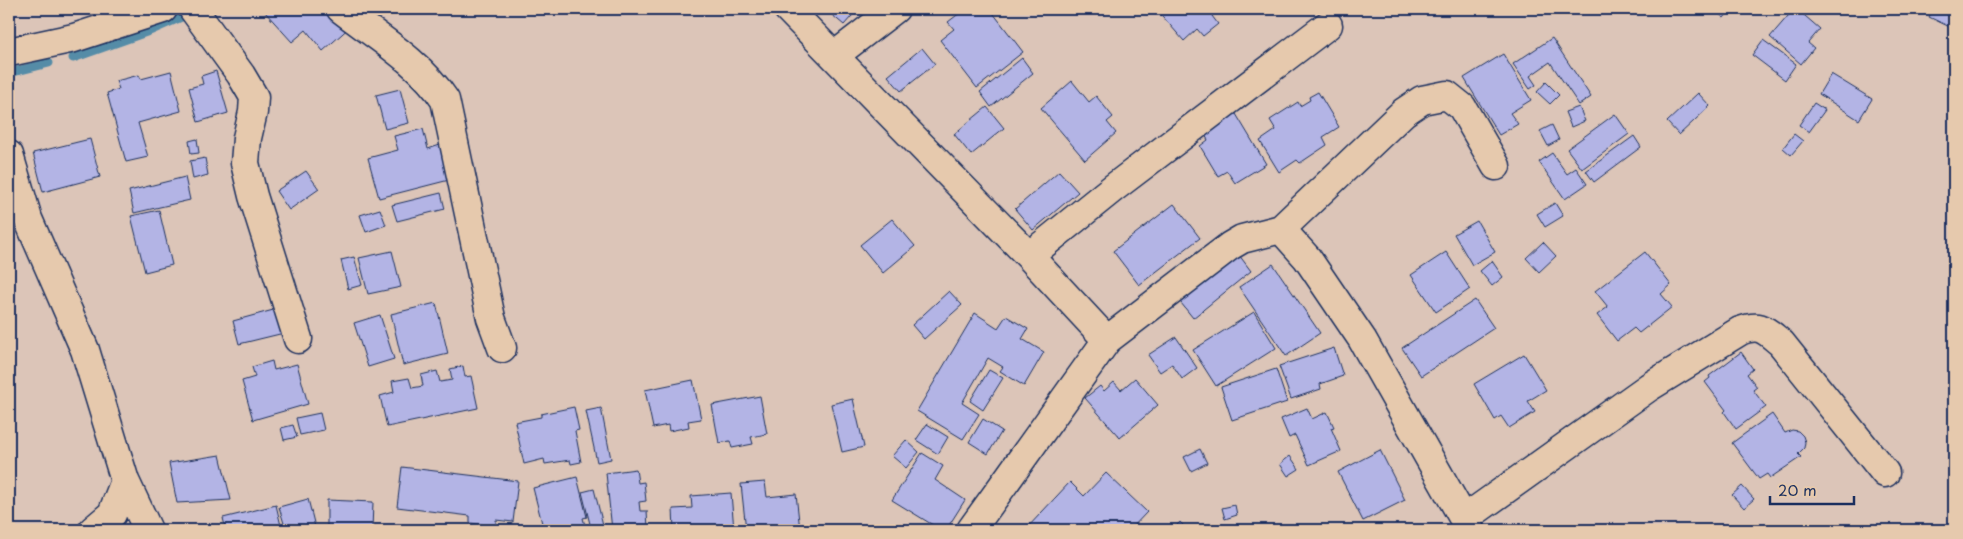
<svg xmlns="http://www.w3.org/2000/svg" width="1963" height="539" font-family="'Playpen Sans',sans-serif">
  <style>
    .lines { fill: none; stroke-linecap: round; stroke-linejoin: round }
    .stream { stroke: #558ca7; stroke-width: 9 }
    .building { fill: #b3b4e5; stroke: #1b2f5e }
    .minor-casing { stroke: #1b2f5e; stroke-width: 31 }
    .tertiary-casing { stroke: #1b2f5e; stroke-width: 31 }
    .minor { stroke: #e6c9ad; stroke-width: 28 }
    .tertiary { stroke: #e6c9ad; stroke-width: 28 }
  </style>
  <rect width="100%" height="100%" fill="#dcc5b8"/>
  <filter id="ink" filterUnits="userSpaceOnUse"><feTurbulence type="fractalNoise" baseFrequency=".02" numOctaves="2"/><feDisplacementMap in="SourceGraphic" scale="10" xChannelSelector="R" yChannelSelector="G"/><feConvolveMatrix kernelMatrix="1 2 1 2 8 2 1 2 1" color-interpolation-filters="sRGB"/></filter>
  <g filter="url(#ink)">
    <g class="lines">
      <!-- stream -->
      <path class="stream" d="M73 58 152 30 184 16
        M9 73 49 63"/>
    </g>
    <!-- building -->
    <path class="building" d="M269 9H337L352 25 323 51 306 30 292 42 265 12Z
      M825 9H858L844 25Z
      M965 9H990L1023 52 977 88 940 40 954 29 948 22Z
      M1156 9H1217L1218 10 1212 16 1218 24 1203 36 1197 29 1184 41Z
      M1718 9H1731L1724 18 1716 11Z
      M1794 9H1797L1820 29 1808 43 1814 48 1801 64 1770 37Z
      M1933 9H1954L1952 28 1929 17Z
      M1552 38 1591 97 1579 105 1550 62 1530 76 1536 85 1530 89 1513 64Z
      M1763 40 1796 64 1785 80 1752 55Z
      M922 48 935 64 901 91 888 76Z
      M1503 54 1531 100 1510 113 1518 124 1499 135 1464 78Z
      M1022 58 1033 73 991 107 980 92Z
      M171 71 181 111 138 123 148 157 126 162 107 93 119 89 116 81 139 75 141 79Z
      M216 71 228 113 198 122 189 88 203 84 201 76Z
      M1831 74 1872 99 1859 120 1819 94Z
      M1072 81 1089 102 1096 96 1113 117 1107 122 1116 133 1085 160 1041 108Z
      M1546 82 1559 95 1550 104 1537 92Z
      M400 89 409 123 385 129 376 95Z
      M1318 92 1339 127 1323 137 1327 145 1300 163 1297 160 1279 172 1260 141 1276 130 1270 120 1298 102 1300 106 1310 100 1309 97Z
      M1698 93 1710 106 1679 135 1667 122Z
      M1814 103 1825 110 1809 132 1799 125Z
      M987 107 1004 128 971 155 954 134Z
      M1579 107 1585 121 1571 127 1565 112Z
      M1233 109 1266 164 1235 183 1227 171 1218 176 1200 146 1208 140 1201 128Z
      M1615 114 1629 134 1582 169 1567 149Z
      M1552 125 1559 140 1548 146 1540 131Z
      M423 129 428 149 440 145 449 180 379 198 368 158 398 150 394 136Z
      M1794 134 1803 141 1791 155 1783 148Z
      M1634 136 1641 147 1594 182 1586 171Z
      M90 139 100 177 43 192 33 153Z
      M197 139 199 153 191 154 189 141Z
      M1552 153 1567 174 1576 168 1587 184 1565 199 1539 162Z
      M205 158 208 175 193 179 190 161Z
      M306 171 319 189 289 210 276 191Z
      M1059 171 1078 192 1033 230 1015 209Z
      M185 177 190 200 134 213 129 191Z
      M441 193 445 209 397 221 392 205Z
      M1555 203 1563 216 1545 227 1537 214Z
      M1174 204 1200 238 1139 285 1113 251Z
      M380 209 386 225 366 232 360 215Z
      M159 210 172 265 145 272 131 216Z
      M892 219 915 246 883 273 860 245Z
      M1477 221 1495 252 1472 265 1454 234Z
      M1543 242 1556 256 1539 272 1526 258Z
      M392 251 401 287 368 294 359 258Z
      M1236 251 1251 271 1193 318 1177 298Z
      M1446 252 1470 289 1436 312 1411 275Z
      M1645 252 1671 285 1661 294 1672 307 1639 333 1634 328 1617 341 1597 315 1608 307 1595 291Z
      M354 257 362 285 348 289 341 260Z
      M1492 261 1503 277 1492 286 1480 271Z
      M1273 264 1320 333 1286 356 1239 287Z
      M949 291 962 305 924 339 912 325Z
      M1475 300 1494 328 1421 376 1402 348Z
      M436 303 448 354 403 365 391 314Z
      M277 309 284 333 239 344 233 321Z
      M1254 312 1276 348 1216 386 1193 350Z
      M975 313 998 328 1006 316 1028 329 1022 339 1044 352 1024 386 1000 371 1003 367 988 358 962 403 979 414 963 439 917 411Z
      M380 315 394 359 368 367 354 323Z
      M1176 337 1197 368 1182 379 1172 364 1160 372 1148 355Z
      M1334 348 1343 376 1320 384 1321 389 1291 399 1279 366Z
      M1741 352 1753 369 1747 374 1757 387 1753 390 1766 407 1736 429 1724 412 1726 410 1705 382 1710 378 1709 376Z
      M1524 354 1546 390 1528 401 1535 412 1509 428 1501 416 1495 420 1474 384Z
      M272 361 274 370 297 364 308 404 253 420 242 381 255 377 252 367Z
      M463 366 465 377 471 376 478 408 387 427 380 396 394 392 392 381 409 378 412 388 423 386 421 375 437 371 440 382 452 380 450 369Z
      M1276 369 1287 402 1232 420 1221 387Z
      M989 370 1003 378 983 410 970 401Z
      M1135 378 1158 405 1120 438 1085 398 1100 386 1104 391 1114 382 1121 390Z
      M693 380 701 419 688 421 689 427 669 431 668 425 653 428 645 390Z
      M760 396 767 434 751 437 753 444 732 448 730 441 719 443 712 405Z
      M853 399 864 447 842 452 831 404Z
      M574 407 579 430 575 431 581 462 571 464 570 460 545 464 544 459 524 464 515 422 541 417V414Z
      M601 408 611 459 597 462 586 411Z
      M1307 408 1312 419 1327 412 1334 427 1331 428 1341 451 1309 465 1295 435 1289 438 1281 419Z
      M320 413 324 430 300 435 296 418Z
      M1772 414 1785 433 1792 430 1798 431 1803 436 1805 442 1804 448 1798 454 1801 457 1770 478 1767 474 1759 479 1732 443Z
      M983 419 1002 431 988 454 969 442Z
      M927 424 948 437 938 454 916 440Z
      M293 425 297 437 284 440 281 428Z
      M906 440 919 452 906 468 892 456Z
      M1200 449 1207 463 1191 471 1184 457Z
      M1380 450 1405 500 1363 521 1338 472Z
      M922 453 943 466 935 480 965 500 946 530H941L892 500Z
      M220 455 231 500 177 503 169 463Z
      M1290 456 1299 469 1288 476 1280 464Z
      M402 467 518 481 513 522 496 520V526L470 523V516L397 507Z
      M636 469 638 483 644 482 646 501 639 502 640 511H647L648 529 612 530 606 473Z
      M1106 473 1147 512 1130 530H1029L1027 528 1070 482 1084 496Z
      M577 477 587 517 583 518 586 530H557L556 525 543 527 533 488Z
      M765 482 767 497 796 494 800 530H746L741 484Z
      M1742 486 1754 499 1744 508 1732 495Z
      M594 489 603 525 591 528 582 492Z
      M731 493 734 530H674L673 509 692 508 691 496Z
      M308 499 315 527 303 530H286L279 507Z
      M327 500 373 502 372 530H327Z
      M276 505 282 530H226L223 518Z
      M1235 505 1237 515 1225 519 1222 508Z
      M1180 522 1188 530H1172Z"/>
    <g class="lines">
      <defs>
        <path id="minor" d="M193 9 241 75 254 97 253 112 247 138 245 163 253 196 298 339
          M341 9C377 37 420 62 445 100L491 318 502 348
          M788 9 1029 256 1107 340 1230 246 1242 239 1281 229 1404 112 1422 100 1447 95 1462 107 1496 166
          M834 56 895 9
          M9 155 28 219 85 350 125 481 148 530
          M1281 229 1307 258 1362 339 1470 530
          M1029 256 1112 189 1328 25
          M1464 519 1649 387 1740 331C1761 323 1765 330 1781 343L1885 473
          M93 530 112 514 125 481
          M971 530 1107 340"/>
        <path id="tertiary" d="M9 52 74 38 163 9"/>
      </defs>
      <!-- minor casing -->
      <use href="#minor" class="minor-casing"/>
      <!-- tertiary casing -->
      <use href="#tertiary" class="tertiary-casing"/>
      <!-- minor -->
      <use href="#minor" class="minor"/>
      <!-- tertiary -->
      <use href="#tertiary" class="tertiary"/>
    </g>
  </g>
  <!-- margin -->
  <rect width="1963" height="539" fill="none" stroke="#e6c9ad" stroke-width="30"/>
  <rect x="15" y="15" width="1933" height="509" fill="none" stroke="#1b2f5e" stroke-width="2" filter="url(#ink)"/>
  <!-- scale -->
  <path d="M1770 496v8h84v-8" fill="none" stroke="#1b2f5e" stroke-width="2.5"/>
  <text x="1778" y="496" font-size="15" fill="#1b2f5e" stroke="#e6c9ad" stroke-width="4" paint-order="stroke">20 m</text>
</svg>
